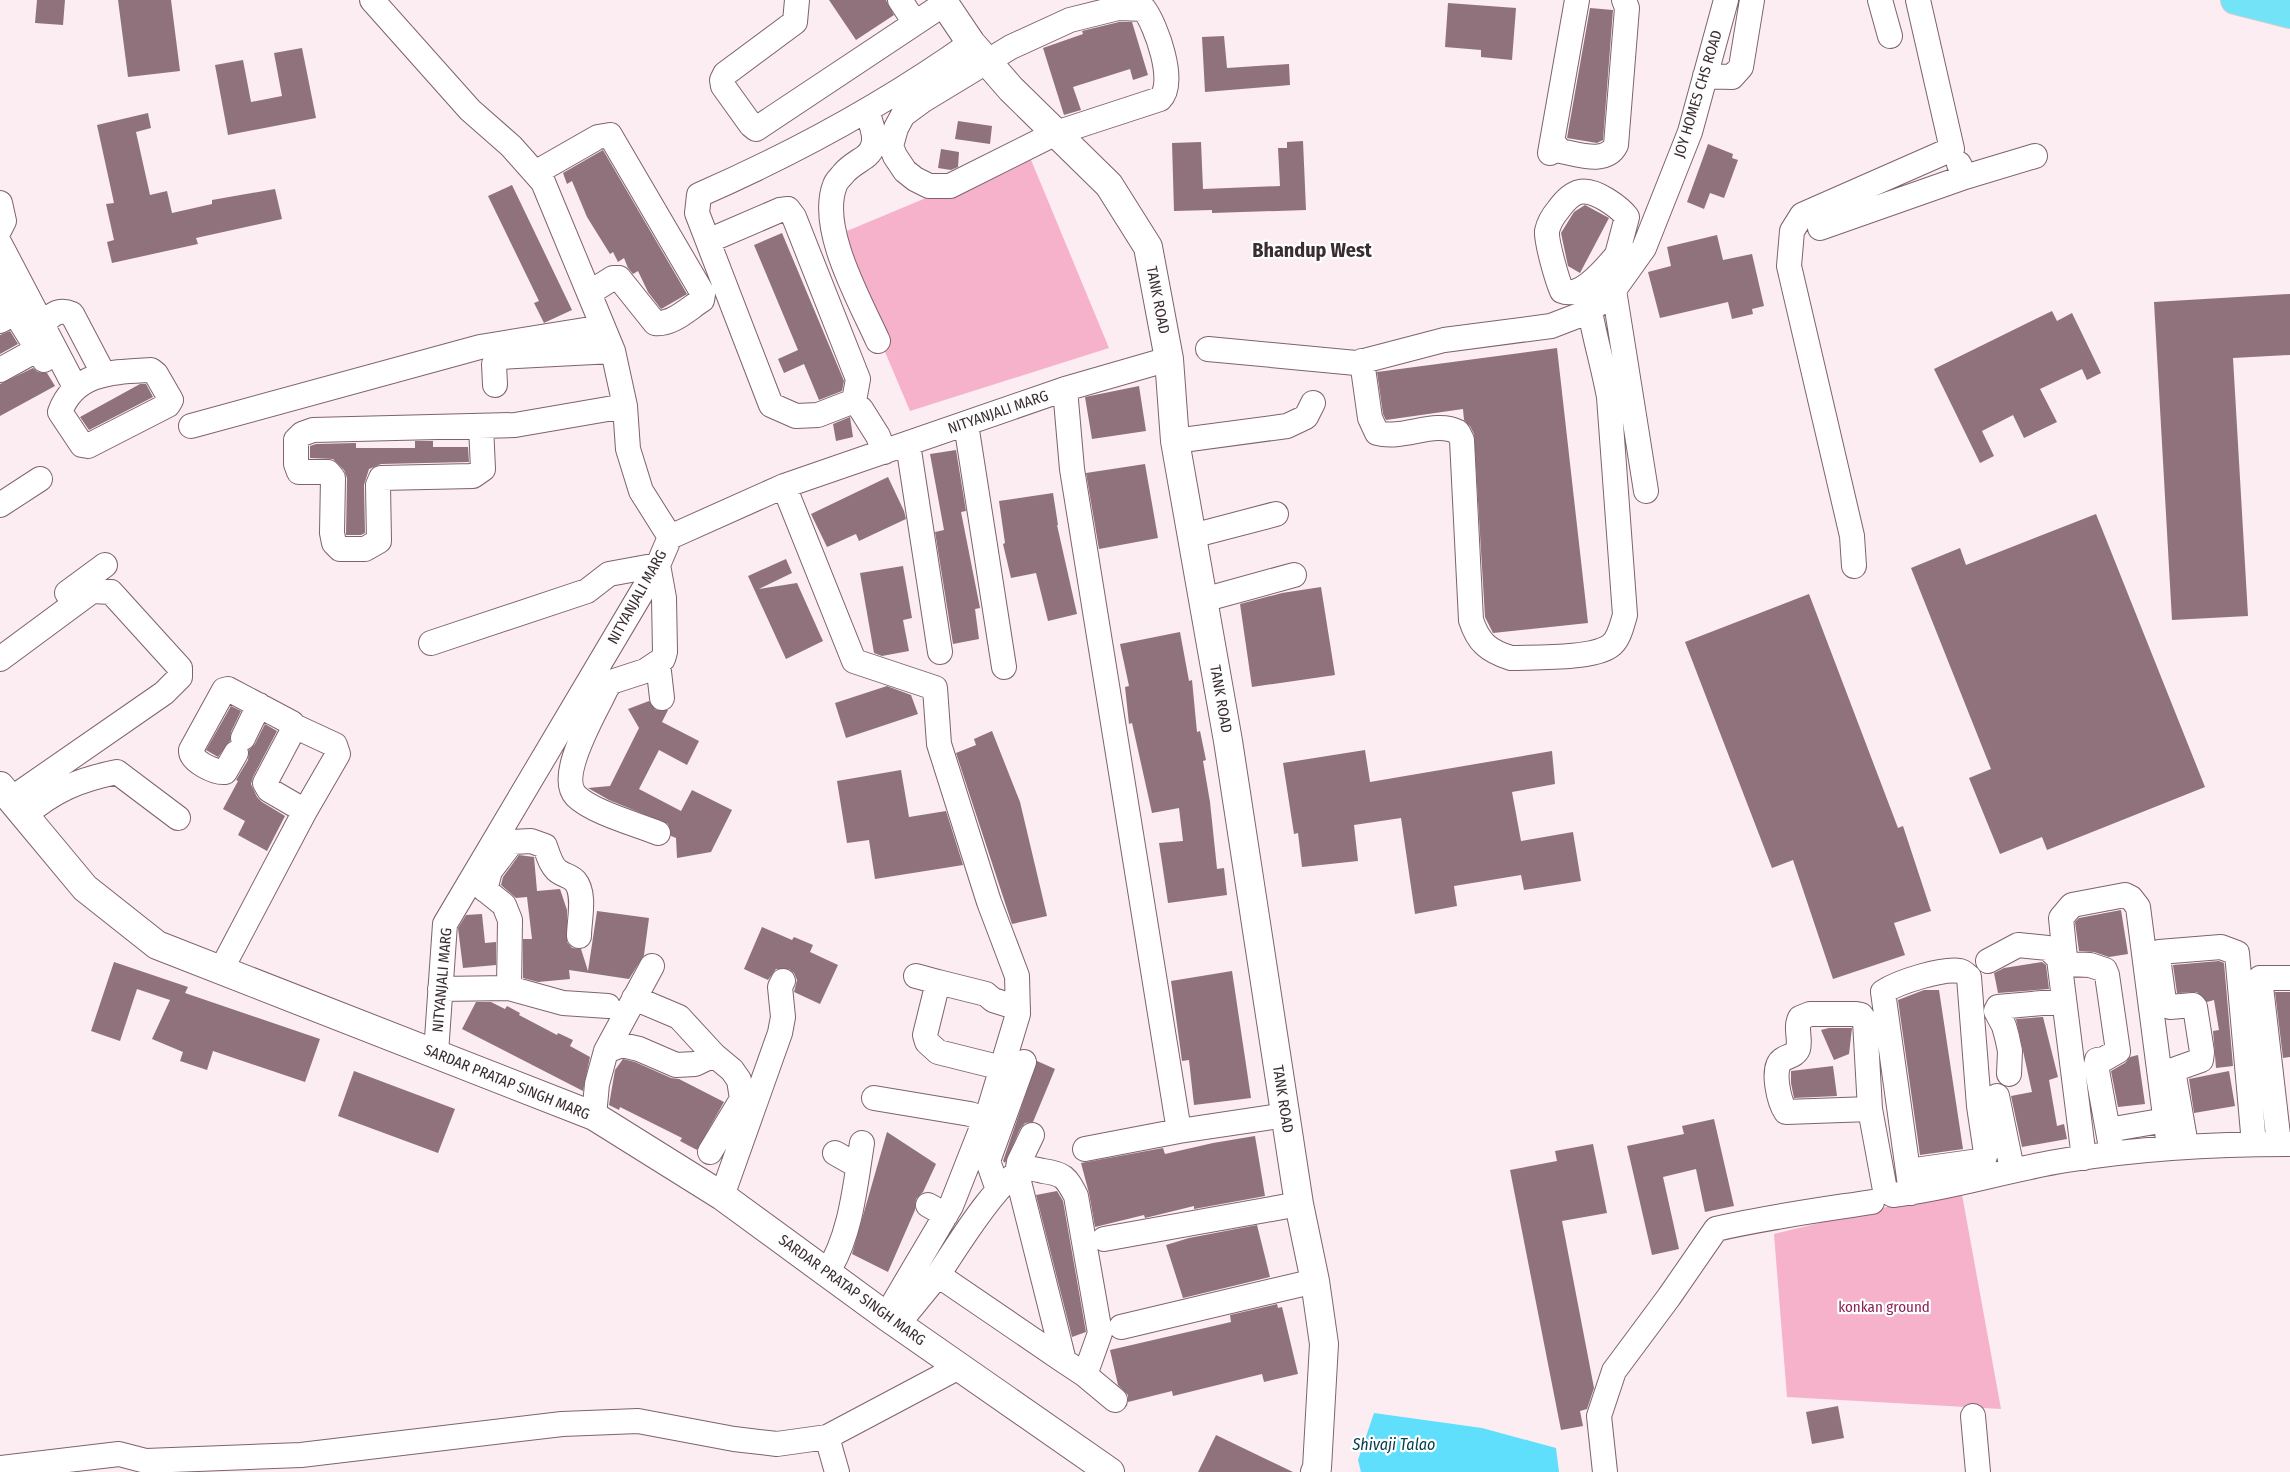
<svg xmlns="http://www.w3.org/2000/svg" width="2290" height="1472" font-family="'Fira Sans Condensed',sans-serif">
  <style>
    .green { fill: #f6b2cb }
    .water { fill: #5fdffc }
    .building { fill: #8f727c }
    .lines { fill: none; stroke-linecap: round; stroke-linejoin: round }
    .minor-casing { stroke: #7f626c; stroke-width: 26 }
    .tertiary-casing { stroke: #7f626c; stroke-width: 30 }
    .secondary-casing { stroke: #7f626c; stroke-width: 30 }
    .primary-casing { stroke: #cfcdce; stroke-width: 30 }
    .minor { stroke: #fff; stroke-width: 24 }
    .tertiary { stroke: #fff; stroke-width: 28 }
    .secondary { stroke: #fff; stroke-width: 28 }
    .primary { stroke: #73e3f8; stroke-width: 28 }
    .labels { text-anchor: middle; stroke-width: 4.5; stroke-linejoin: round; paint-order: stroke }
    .street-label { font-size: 15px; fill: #392d31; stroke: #fefefe }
    .park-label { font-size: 15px; fill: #8b2155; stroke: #fefefe }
    .water-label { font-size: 16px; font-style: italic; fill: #03404c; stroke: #fefefe }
    .district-label { font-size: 20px; font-weight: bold; fill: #392d31; stroke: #fefefe }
  </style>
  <rect width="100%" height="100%" fill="#fbedf2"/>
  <!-- green -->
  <path class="green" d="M1029 155 1109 348 910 411 850 269 847 231Z
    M1961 1189 2001 1409 1787 1397 1774 1234Z"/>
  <!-- water -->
  <path class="water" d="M1374 1413 1482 1428 1556 1448 1559 1472H1361L1358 1460Z"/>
  <!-- building -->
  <path class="building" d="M37 0H65L63 25 35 23Z
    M118 0H171L180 71 128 77Z
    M829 0H886L894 15 856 40Z
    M1448 3 1516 8 1512 60 1481 57V50L1445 47Z
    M1590 8 1613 10 1603 140 1597 143 1567 138Z
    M1119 22H1132L1148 75 1133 80 1130 69 1073 87 1081 110 1064 115 1043 48 1083 34 1082 31Z
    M1224 36 1227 68 1289 64 1290 85 1205 92 1202 37Z
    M302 48 316 118 228 135 215 65 243 60 251 102 282 96 274 53Z
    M148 113 151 128 136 132 150 195 167 191 172 213 212 204V200L275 189 282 219 196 238 198 244 112 263 107 242 114 240 106 204 114 203 97 125Z
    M958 121 992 126 990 144 955 139Z
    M1303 141 1306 210 1212 213V210L1174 211 1172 143 1201 142 1203 189 1280 186 1278 148H1287V142Z
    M1708 144 1733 154 1732 158 1738 160 1724 198 1710 193 1704 209 1687 202Z
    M941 149 959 152 958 167 951 170 938 168Z
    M603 150 687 294 663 308 661 309 648 292 638 271 633 274 628 268 624 258 618 262 613 252 610 254 587 217 572 181 567 184 563 173Z
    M512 185 572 310 546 322 544 323 534 303 539 301 488 196Z
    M1585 205 1609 218 1580 273 1568 266 1561 233 1574 212Z
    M782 233 844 381 842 391 819 400 804 364 784 373 778 359 798 350 754 245Z
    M1717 235 1723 260 1752 254 1764 306 1752 309 1753 314 1732 319 1728 302 1660 318 1648 272 1671 266 1667 247Z
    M2290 294V355L2233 358 2248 616 2172 620 2154 302Z
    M2052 311 2057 321 2072 313 2101 373 2087 380 2082 369 2040 389 2057 422 2024 438 2013 415 1982 431 1994 456 1980 463 1934 369Z
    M10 331 18 344 0 354V335Z
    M1557 348 1588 623 1493 633 1485 617 1474 434 1470 426 1464 420 1463 409 1386 420 1383 414 1377 372Z
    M33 368 38 372 47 373 55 386 0 416V384Z
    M140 384H146L153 397 89 430 80 417Z
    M1139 386 1146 431 1092 439 1085 397Z
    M850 417 853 437 836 441 833 424Z
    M415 441H433V447H468L469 462 381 464 369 469 364 485 365 533 361 535H346L347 478 344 470 333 459 310 458V446L316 444 356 443V448H415Z
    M956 450 966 511 961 512 980 608 975 609 979 639 953 644 935 532 944 530 930 454Z
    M1145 464 1158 538 1099 549 1086 473Z
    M888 477 904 511 906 519 859 541 856 534 827 547 811 514Z
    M1053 493 1058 525H1057L1077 614 1048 621 1036 573 1011 578 1003 544 1005 543 999 501Z
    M2096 514 2205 787 2047 850 2042 837 2000 854 1969 778 1991 769 1911 568 1960 548 1966 565Z
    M786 559 792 573 759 589 797 583 823 641 786 659 748 576Z
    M903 566 912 618 903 620 909 651 882 656 874 653 860 573Z
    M1321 587 1335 675 1252 687 1240 604 1282 593Z
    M1809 594 1898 828 1903 826 1931 911 1894 923 1905 955 1833 979 1793 860 1772 868 1685 642Z
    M1180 632 1189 681 1192 680 1197 732 1200 731 1206 760 1203 761 1210 802 1217 869 1224 868 1227 895 1168 903 1159 843 1183 841 1179 808 1152 813 1132 723 1129 724 1125 687 1129 686 1120 644Z
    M887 686 911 695 918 714 846 738 835 703Z
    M649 701 656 710H668L662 722 699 741 687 765 659 750 639 789 681 811 692 790 732 810 711 852 677 858 676 838 671 836 668 824 609 800 588 788 610 786 639 728 628 709Z
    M231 706 241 711 231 732 230 741 218 757 206 750Z
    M265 724 277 731 253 777 251 784 257 797 262 802 285 816 267 851 238 835 245 821 223 809 238 781 236 780 248 760 249 750 255 744Z
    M992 731 1020 802 1047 916 1012 924 956 753 976 745 974 739Z
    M1365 750 1370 782 1552 751 1555 784 1512 792 1521 841 1573 832 1581 881 1524 890 1521 875 1454 886 1457 906 1415 914 1401 818 1354 825 1358 861 1302 867 1298 833 1294 834 1283 763Z
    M901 770 909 817 946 811 963 865 875 879 869 840 847 843 837 781Z
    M519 855 534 857 537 891 560 889 567 910V942L572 948 581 949 588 971 597 911 649 918 644 955 629 979 569 970 570 979 538 982 523 978V939H532L527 897 516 898 501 885 503 877Z
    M2121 910 2128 954 2109 957 2094 952 2079 951 2075 922 2079 918Z
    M482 914 485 943 496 942V965L463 968 458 928 466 915Z
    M762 927 792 940 794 937 813 945 810 952 838 965 820 1004 794 992 797 980 794 973 789 969H776L768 980 744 969Z
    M2219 961 2224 963 2233 1066 2216 1068 2213 1031 2219 1030 2214 1000 2207 1002 2197 992 2177 993 2173 965Z
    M114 962 188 987 185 993 320 1039 305 1082 213 1051 207 1070 180 1061 183 1052 152 1039 170 1000 137 989 120 1041 91 1031Z
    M2042 962 2046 965 2049 989 1998 993 1994 973 2004 968Z
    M1232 971 1251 1098 1194 1105 1189 1060 1182 1061 1171 981Z
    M1924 990H1939L1963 1149 1920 1155 1898 1000Z
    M2275 992H2290V1057L2283 1058Z
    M476 1002H491L505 1009 507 1006 520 1013 519 1015 557 1035 558 1033 573 1040 570 1046 590 1057 583 1091 462 1029Z
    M2043 1017 2058 1077 2049 1080 2057 1126 2064 1124 2067 1139 2022 1147 2011 1096 2032 1092 2016 1019Z
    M1829 1028H1852L1849 1054 1834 1060 1821 1030Z
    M2138 1055 2145 1104 2118 1107 2111 1071 2125 1063 2130 1057Z
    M623 1059 635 1062 671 1078 679 1079 724 1102 697 1150 680 1141 682 1138 620 1107 619 1110 609 1105 615 1070Z
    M1037 1061 1055 1069 1033 1122 1025 1123 1020 1129 1005 1163 1003 1161Z
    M1833 1066 1837 1096 1794 1098 1791 1083V1071Z
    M354 1071 455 1109 438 1153 338 1116Z
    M2229 1071 2235 1106 2194 1113 2189 1079Z
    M1714 1119 1734 1206 1705 1212 1696 1169 1663 1177 1679 1249 1652 1255 1627 1146 1684 1134 1682 1126Z
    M887 1132 936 1164 923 1192 916 1199 915 1210 888 1272 852 1254Z
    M1255 1136 1265 1196 1194 1209V1206L1145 1218 1144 1215 1095 1227 1089 1193 1081 1163 1163 1148 1165 1154 1213 1143Z
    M1593 1144 1607 1213 1562 1221 1594 1388 1587 1409 1580 1411 1583 1426 1561 1430 1510 1170 1557 1161 1555 1151Z
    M1057 1191 1063 1201 1086 1332 1072 1337 1036 1195Z
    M1257 1225 1270 1277 1183 1298 1166 1245 1189 1238Z
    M1277 1304 1278 1308 1282 1307 1298 1374 1264 1382 1262 1374 1173 1396 1172 1391 1128 1402V1395L1118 1385 1110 1350 1231 1322 1230 1315Z
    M1838 1406 1844 1438 1812 1444 1806 1412Z
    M1216 1435 1293 1472H1198Z"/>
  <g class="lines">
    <defs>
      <path id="minor" d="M372 0 470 110 511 146 543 182 613 351 625 406 628 449 641 491 670 537
        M797 0 795 22 725 74 722 80 723 86 751 125 756 129 944 4
        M900 0 915 23
        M1880 0 1890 36
        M1118 8 1144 9C1156 25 1177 83 1160 99L1056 133 950 186H929L915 179 905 171 895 156 891 146 896 128 903 115 922 101 1011 47 1070 20Z
        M1705 76 1732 77 1741 67 1752 0
        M867 111C872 127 881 145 865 157 858 162 850 166 844 173 841 177 836 181 835 185 818 228 860 301 878 341
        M1553 142 1560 151C1578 154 1606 165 1616 145L1627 8 1624 0
        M1550 153 1577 0
        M1959 164 1965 177 2035 156
        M535 173 598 137 610 135 703 294 702 300C688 309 672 325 655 323L619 278H613L589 293
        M0 203 4 221 0 229
        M1820 228 1965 177
        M708 241 780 210 788 209 794 217 858 379 854 401 818 415 796 416 771 405 697 213 699 195C795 153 885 104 971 43
        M0 244 75 387
        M1617 255C1606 268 1581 299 1562 291 1557 280 1546 241 1547 231 1549 222 1553 216 1558 210 1573 189 1585 186 1607 200 1615 205 1622 210 1627 217L1617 255 1629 267
        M0 276 9 290V297L0 301
        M1614 290 1646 491
        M0 321 15 313 44 360
        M42 324C52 315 58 308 72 314L103 373
        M1208 349 1356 363 1444 340 1551 326 1590 311 1614 290 1644 248 1690 132 1726 0
        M1362 361 1370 418 1377 433C1404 440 1434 420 1458 432L1462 440 1471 620C1478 642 1488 651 1511 658 1535 657 1592 659 1610 646 1619 640 1622 625 1625 615L1609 397C1602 359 1590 323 1586 286
        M0 370 51 342
        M151 370 156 374 171 400 168 405 88 446 82 445 60 412C75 371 115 372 151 370Z
        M495 385 494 364 500 357 613 351
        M1065 389 1072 469 1179 1131
        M861 409 878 436 884 452
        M966 424 1004 667
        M191 426 480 347 603 327
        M481 426 483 469 473 476 381 478 378 485 379 541 365 549H340L334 543 332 533 333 478 328 472H299L296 464V440L302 434 313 430 515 425 625 406
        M1175 441 1287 426 1306 417 1313 403
        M908 444 940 652
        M784 486 854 661 935 688 939 744 989 902 1017 976 1018 1014 990 1107 951 1206 886 1316
        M0 505 40 479
        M1192 536 1276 514
        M1854 566 1852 536 1789 266 1792 231 1802 215 1952 149 1918 0
        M67 593 105 565
        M1203 600 1294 575
        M431 643 587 591 609 574 658 565 664 598 665 652 663 659 645 671 611 682 606 689C596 712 556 775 576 796 592 812 636 824 658 833
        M0 659 92 591 111 592 180 668V677L164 693 11 799
        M658 663 662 698
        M294 726 335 745 338 754 305 811
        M243 738 259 705
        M25 815C55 790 78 780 117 772L178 818
        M473 880 504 905 510 920 509 988
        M485 890 490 871 512 842 531 841 545 846C548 855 552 869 561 873 566 876 570 876 575 881 586 894 579 920 579 936
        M1988 961 2018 945 2048 948 2059 959 2084 1158
        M221 970 305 811 269 790 265 783 293 730 292 723 228 689 224 690 191 750C190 761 215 773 225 772L236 753
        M916 976 938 982
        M440 989 509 988 563 1003 608 1006
        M634 998 679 1017 714 1055 732 1070 739 1080 742 1099 710 1152
        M1810 1014H1856L1861 1015 1865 1021 1870 1109 1786 1112C1779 1102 1771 1068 1782 1060 1787 1056 1795 1056 1798 1049 1801 1039 1795 1028 1800 1018Z
        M606 1051 622 1045 639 1049 676 1065 695 1064 714 1055
        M436 1053 445 924 658 565 670 537 784 486 1065 389 1169 359
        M1002 1068 938 1052 927 1042 925 1035 938 982 986 994 993 1000 1018 1008
        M2009 1074 2010 1051 2007 1037 2004 1026 1996 1011 1998 1007 2064 1001
        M1997 1096 2012 1169
        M874 1098 970 1114 985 1119
        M1870 1109 1885 1190 1893 1195C1952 1188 2009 1169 2067 1160 2141 1148 2215 1144 2290 1144
        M594 1116 597 1084 606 1051 652 966
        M2108 1130 2166 1120
        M1032 1135 1019 1162 1017 1174 1064 1361 1085 1375
        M2279 1144 2260 978H2290
        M2186 1145 2173 1070 2201 1060 2202 1052 2195 1007 2193 1005 2170 1007 2164 1001 2158 957 2159 952 2221 947 2237 953 2254 1144
        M1085 1149 1179 1131 1286 1115
        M835 1153 858 1166
        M2112 1153 2096 1065 2097 1060 2104 1059 2118 1051 2107 975 2105 970 2090 965 2068 964 2065 958 2061 918 2072 905 2125 895 2131 898 2138 907 2169 1147
        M1908 1171 1979 1161 1984 1159 1986 1153 1979 1106 1969 977C1966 975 1964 972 1960 971 1942 968 1898 982 1883 992L1908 1171 1911 1193
        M998 1190 988 1161 1024 1062
        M722 1196 780 1033 783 1017 780 987 783 981
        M928 1205 946 1215
        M1104 1239 1299 1204
        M827 1273C851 1235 855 1187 862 1143
        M938 1275C953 1253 1002 1170 1028 1169 1032 1168 1038 1170 1043 1171 1064 1174 1066 1177 1076 1196L1100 1333 1085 1375 1115 1400
        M898 1324 938 1275 1064 1361
        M1121 1327 1315 1281
        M1973 1416 1978 1472
        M827 1437 837 1472
        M0 1468 119 1454 146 1461 301 1455 562 1424 638 1421 734 1439 777 1444 827 1437 959 1367
        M1605 1472 1599 1416 1614 1371 1669 1297 1716 1229C1767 1217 1820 1210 1872 1202"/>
      <path id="tertiary" d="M942 0 971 43 1011 89 1109 185 1148 247 1169 359 1175 441 1228 741 1299 1204 1315 1281 1324 1344 1317 1468 1315 1472"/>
      <path id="secondary" d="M0 786 85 888 157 945 594 1116 722 1196 886 1316 1110 1472"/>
      <path id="primary" d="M2235 0 2290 14"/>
    </defs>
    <!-- minor casing -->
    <use href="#minor" class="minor-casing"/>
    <!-- tertiary casing -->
    <use href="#tertiary" class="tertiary-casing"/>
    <!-- secondary casing -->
    <use href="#secondary" class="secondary-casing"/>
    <!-- primary casing -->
    <use href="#primary" class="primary-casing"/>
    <!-- minor -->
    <use href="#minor" class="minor"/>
    <!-- tertiary -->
    <use href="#tertiary" class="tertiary"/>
    <!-- secondary -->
    <use href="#secondary" class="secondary"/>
    <!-- primary -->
    <use href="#primary" class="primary"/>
  </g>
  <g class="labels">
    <!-- street labels -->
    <g class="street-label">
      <text transform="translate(1698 94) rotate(-73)" y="5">JOY HOMES CHS ROAD</text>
      <text transform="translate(1158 300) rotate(79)" y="5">TANK ROAD</text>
      <text transform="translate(998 412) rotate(-19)" y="5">NITYANJALI MARG</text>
      <text transform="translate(637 597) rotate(-61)" y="5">NITYANJALI MARG</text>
      <text transform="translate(1221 699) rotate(80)" y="5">TANK ROAD</text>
      <text transform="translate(442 980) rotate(-85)" y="5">NITYANJALI MARG</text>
      <text transform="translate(507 1082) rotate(22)" y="5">SARDAR PRATAP SINGH MARG</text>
      <text transform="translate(1283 1099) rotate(81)" y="5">TANK ROAD</text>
      <text transform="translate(852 1290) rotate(36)" y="5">SARDAR PRATAP SINGH MARG</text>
    </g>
    <!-- park labels -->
    <g class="park-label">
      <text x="1884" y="1312">konkan ground</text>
    </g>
    <!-- water labels -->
    <g class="water-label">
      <text x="1394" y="1450">Shivaji Talao</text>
    </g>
    <!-- district labels -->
    <g class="district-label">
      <text x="1312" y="257">Bhandup West</text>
    </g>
  </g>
</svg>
